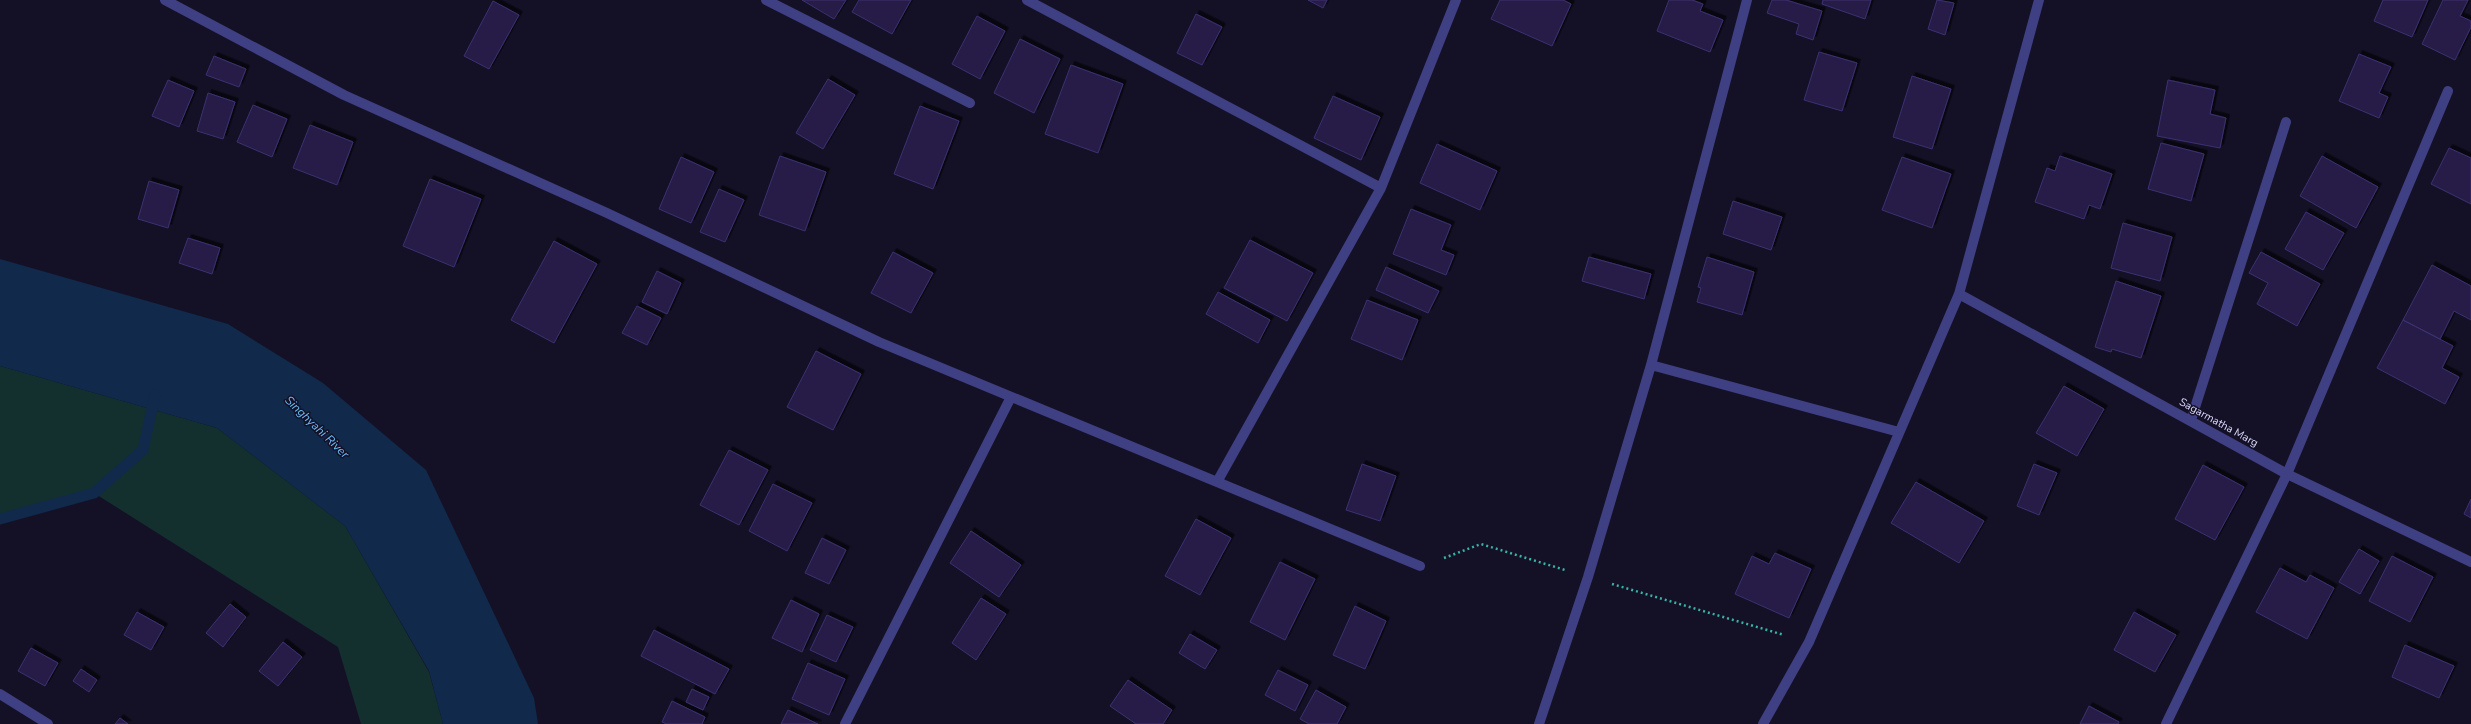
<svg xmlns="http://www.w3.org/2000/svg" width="2471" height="724" font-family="'Nunito Sans',sans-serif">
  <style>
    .green { fill: #14302e }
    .water { fill: #11294a }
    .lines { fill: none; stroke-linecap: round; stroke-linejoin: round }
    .stream { stroke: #11294a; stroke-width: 11 }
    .building { fill: #251e46; stroke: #3c3171; filter: url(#shadow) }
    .path { stroke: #37b3a7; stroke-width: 2.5; stroke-dasharray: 2 3; stroke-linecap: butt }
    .street { stroke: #3f3f83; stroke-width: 10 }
    .labels { text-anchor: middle; stroke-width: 3; stroke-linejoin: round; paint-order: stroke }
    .street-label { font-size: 11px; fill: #dbd8fd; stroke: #141126 }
    .water-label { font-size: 12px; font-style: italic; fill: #6cbcf7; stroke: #141126 }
  </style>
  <defs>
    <filter id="shadow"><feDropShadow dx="3.5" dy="-3.5" stdDeviation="0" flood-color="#0009"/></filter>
  </defs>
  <rect width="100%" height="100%" fill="#141126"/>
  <!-- green -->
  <path class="green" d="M0 366 217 428 345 526 429 672 443 724H361L338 647 94 493 0 519Z"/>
  <!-- water -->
  <path class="water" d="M0 259 228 324 323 383 426 470 534 698 538 724H443L429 671 345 526 217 428 0 366Z"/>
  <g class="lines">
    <!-- stream -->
    <path class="stream" d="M0 519 94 493 143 450 155 395"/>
  </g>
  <!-- building -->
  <path class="building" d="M802 0H846L834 19Z
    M859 0H911L892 34 852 12Z
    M1308 0H1327L1323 8Z
    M1500 0H1563L1571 4 1552 46 1491 19Z
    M1669 0H1692L1703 4 1700 11 1723 20 1710 52 1657 31Z
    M1772 0H1786L1822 11 1813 40 1796 34 1799 24 1767 13Z
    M1823 0H1871L1865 19 1822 4Z
    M1937 0 1954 3 1945 35 1928 29Z
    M2383 0H2428L2412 37 2374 21Z
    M2443 0H2468L2460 16 2471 21V27L2455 60 2422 44Z
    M493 1 519 15 489 69 464 56Z
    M1196 14 1222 27 1202 65 1177 53Z
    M977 16 1005 31 980 79 952 64Z
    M1020 39 1060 59 1034 113 994 93Z
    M1819 52 1857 63 1842 111 1804 100Z
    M2359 54 2391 67 2379 93 2388 97 2379 118 2339 101Z
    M214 56 246 69 239 87 206 75Z
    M1071 65 1123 84 1098 153 1045 134Z
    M1912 76 1951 89 1932 149 1893 137Z
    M828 79 855 95 823 149 796 133Z
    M168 80 194 91 179 127 152 116Z
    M2168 80 2215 90 2210 114 2226 118 2220 148 2157 136Z
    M208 93 235 102 223 139 197 131Z
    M1333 96 1380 117 1361 160 1314 138Z
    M253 105 287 119 272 157 237 142Z
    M920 106 959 121 933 189 894 174Z
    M310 125 353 142 337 185 293 168Z
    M2161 143 2204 154 2191 201 2148 189Z
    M1437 144 1497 171 1480 210 1420 183Z
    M2449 148 2471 158V204L2431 184Z
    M780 156 826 172 805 231 759 215Z
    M2060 156 2112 174 2100 209 2089 205 2084 219 2035 202 2047 168 2055 171Z
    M2322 156 2378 187 2356 228 2300 196Z
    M681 157 714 172 691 223 659 209Z
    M1902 157 1951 174 1932 228 1882 210Z
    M430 179 481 199 454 267 403 246Z
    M149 181 179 190 168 228 138 219Z
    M719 189 744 200 725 242 700 232Z
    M1733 201 1782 217 1771 250 1723 234Z
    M1411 209 1451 225 1441 250 1454 255 1446 275 1393 254Z
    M2306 212 2344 233 2323 270 2285 249Z
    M2123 223 2172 237 2160 281 2111 268Z
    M188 238 220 248 212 274 179 263Z
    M1250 240 1313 273 1287 321 1224 288Z
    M554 241 597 264 554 343 511 320Z
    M893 252 933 273 911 313 871 293Z
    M2261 252 2320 284 2297 326 2257 304 2268 283 2249 273Z
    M1589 257 1651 274 1644 299 1582 281Z
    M1707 257 1754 272 1742 315 1697 302 1701 288 1698 287Z
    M2432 265 2471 286V320L2454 311 2440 339 2403 320Z
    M1386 267 1439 291 1428 313 1376 290Z
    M657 271 681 283 667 314 642 302Z
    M2116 281 2161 296 2141 358 2112 349 2111 352 2095 347Z
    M1218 292 1270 320 1258 343 1206 314Z
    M1367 300 1418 320 1402 360 1351 339Z
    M637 306 661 318 647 345 622 333Z
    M2403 320 2453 346 2442 368 2459 377 2445 404 2377 368Z
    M816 351 861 374 833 430 787 407Z
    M2064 386 2104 409 2077 456 2036 433Z
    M729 450 768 470 739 525 700 505Z
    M1362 464 1396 476 1380 521 1346 510Z
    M2034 464 2057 473 2039 515 2017 506Z
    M2203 465 2244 487 2215 540 2175 519Z
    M1916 482 1984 521 1959 563 1891 523Z
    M773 484 812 503 787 551 749 531Z
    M2471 499V518L2464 514Z
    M1196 519 1231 538 1200 595 1165 576Z
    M971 531 1021 565 999 597 950 563Z
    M822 538 846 550 829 584 805 573Z
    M2359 549 2379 561 2360 594 2339 582Z
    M1775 553 1811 569 1789 618 1735 594 1752 556 1769 564Z
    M2392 556 2433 577 2410 622 2369 601Z
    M1280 562 1315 579 1285 640 1250 622Z
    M2280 568 2306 582 2310 575 2334 588 2307 639 2256 612Z
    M981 598 1006 614 976 660 952 643Z
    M791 600 819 614 802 652 772 638Z
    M230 604 246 617 223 647 206 633Z
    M1355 606 1386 621 1365 669 1333 655Z
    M137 612 164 627 151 650 124 635Z
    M2134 612 2176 635 2155 672 2114 650Z
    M827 615 853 627 836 662 810 650Z
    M654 630 729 669 715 694 641 656Z
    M1190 634 1217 650 1205 669 1179 653Z
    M283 642 302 657 278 686 259 671Z
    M2405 645 2454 666 2439 698 2392 677Z
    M31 648 58 663 45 686 18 671Z
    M808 663 845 679 829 715 792 699Z
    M81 669 97 680 89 692 73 681Z
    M1278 670 1308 685 1295 711 1265 695Z
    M1128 680 1172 710 1163 724H1136L1110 706Z
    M692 689 709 697 703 710 686 702Z
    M1316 690 1346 707 1337 724H1309L1300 719Z
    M672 701 705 717 702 724H667L662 722Z
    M2089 706 2119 722 2118 724H2080Z
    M788 710 818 724H781Z
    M120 718 128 724H115Z"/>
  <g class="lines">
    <!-- path -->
    <path class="path" d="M1444 558 1481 544 1565 570
      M1612 584 1784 635"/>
    <!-- street -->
    <path class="street" d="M165 0 344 95 607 213 879 342 1420 566
      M766 0 970 103
      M1027 0 1381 188
      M1959 294 2287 474 2471 562
      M1651 365 1899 432
      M2191 420 2286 122
      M1217 482 1381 188 1456 0
      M0 694 48 724
      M845 724 1011 397
      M1539 724 1588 577 1651 365 1747 0
      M1763 724 1809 642 1959 294 2039 0
      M2166 724 2287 474 2448 91"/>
  </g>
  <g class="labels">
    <!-- street labels -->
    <g class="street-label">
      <text transform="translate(2219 422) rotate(29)" y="4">Sagarmatha Marg</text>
    </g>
    <!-- water labels -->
    <g class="water-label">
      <text transform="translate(317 427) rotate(44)" y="4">Singhyahi River</text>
    </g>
  </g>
</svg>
